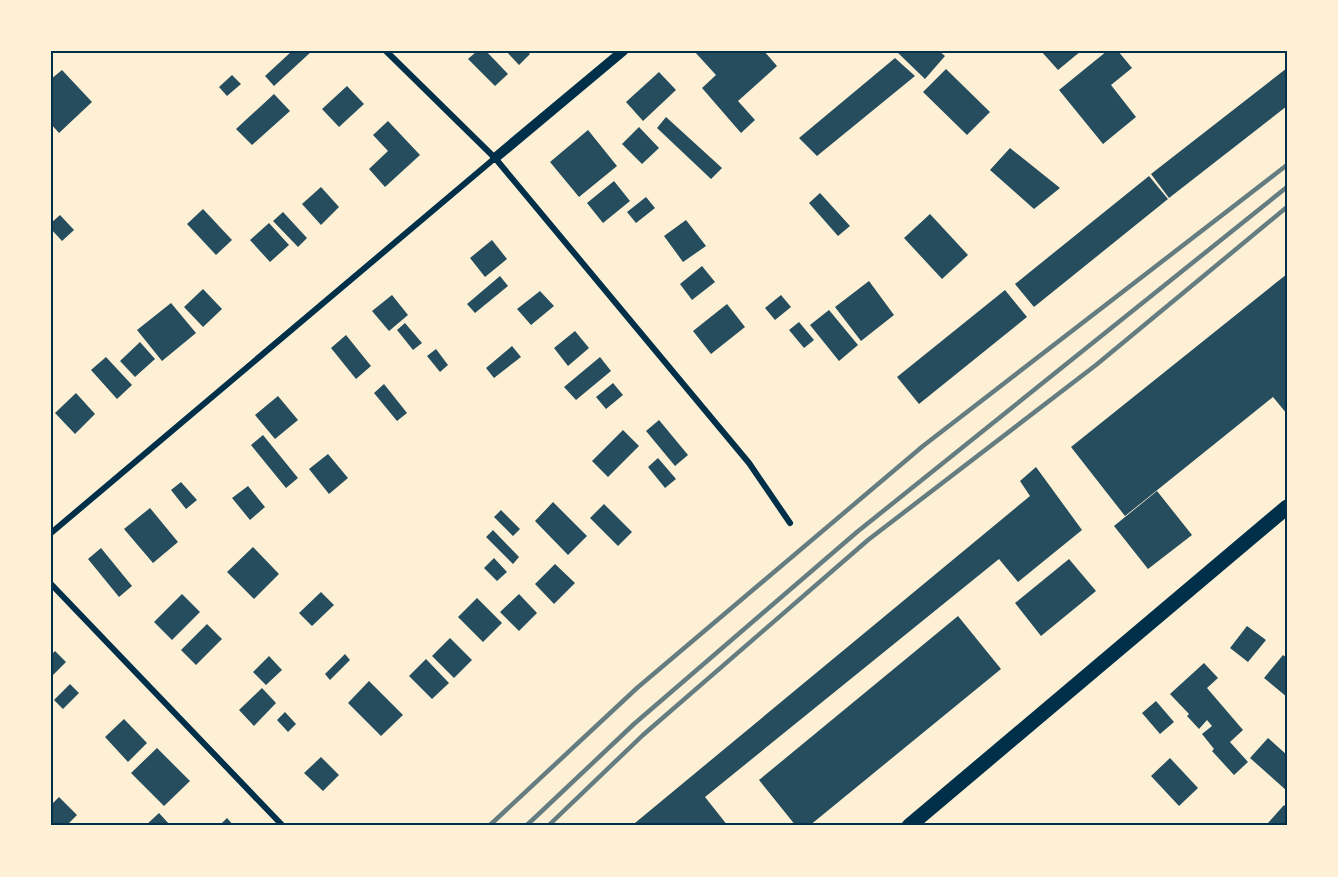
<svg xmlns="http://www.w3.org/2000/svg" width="1338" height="877" font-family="'PT Sans',sans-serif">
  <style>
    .building { fill: #264d5e }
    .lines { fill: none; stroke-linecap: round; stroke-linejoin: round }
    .minor { stroke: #003049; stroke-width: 6 }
    .tertiary { stroke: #003049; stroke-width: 10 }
    .primary { stroke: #003049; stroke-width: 15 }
    .rail { stroke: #657d81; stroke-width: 4.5 }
    .neatline { fill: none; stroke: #003049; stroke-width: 2 }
  </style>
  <rect width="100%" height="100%" fill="#fdf0d5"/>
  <!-- building -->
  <path class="building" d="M292 51H312L274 86 265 76Z
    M477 51H486L508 74 495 86 468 59Z
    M506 51H527L530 54 519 65Z
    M694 51H764L777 66 738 101 755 120 741 133 702 88 716 75Z
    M896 51H939L945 56 925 79Z
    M1041 51H1081L1058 70Z
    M1107 51H1118L1132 68 1111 85 1136 117 1103 144 1059 90Z
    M895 58 915 76 817 156 799 138Z
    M1287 68V106L1169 198 1151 174Z
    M946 69 990 112 967 135 923 92Z
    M62 70 92 102 59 133 51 124V79Z
    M659 72 676 90 643 121 626 102Z
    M232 75 241 84 227 96 219 87Z
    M347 86 364 104 339 127 322 109Z
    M274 94 290 111 252 145 236 129Z
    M666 117 722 168 711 179 657 128Z
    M388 121 420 155 385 187 369 169 388 151 373 135Z
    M639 127 659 148 642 164 622 144Z
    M588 130 617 166 579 197 550 162Z
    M1010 148 1060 188 1034 209 990 170Z
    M1149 176 1168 199 1034 307 1015 284Z
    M614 181 630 201 603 223 587 203Z
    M321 187 339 207 321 225 302 204Z
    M820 193 850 226 838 236 809 203Z
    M646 197 655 208 636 223 627 212Z
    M203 209 232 240 216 255 187 224Z
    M283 212 307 238 298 247 273 221Z
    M930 214 968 255 942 279 904 238Z
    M60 215 74 230 62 241 51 229V223Z
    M686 220 706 246 683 262 664 236Z
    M269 223 289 245 270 262 250 240Z
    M492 240 507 259 485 277 470 258Z
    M702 266 715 282 692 300 680 284Z
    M1287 274V414L1273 397 1125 516 1071 447Z
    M500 276 508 286 475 313 467 304Z
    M869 281 894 315 861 341 835 307Z
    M203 289 222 309 203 327 184 307Z
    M1005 290 1027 317 919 404 897 377Z
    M540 291 554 306 531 325 517 309Z
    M392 295 408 315 389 331 372 311Z
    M781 295 791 307 775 320 765 308Z
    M171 303 196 333 162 361 137 330Z
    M727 304 745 327 711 354 693 331Z
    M829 310 858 345 839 361 810 325Z
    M799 322 814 340 804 348 789 330Z
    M405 323 422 343 413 350 397 330Z
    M575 331 589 348 568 366 554 348Z
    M346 335 371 366 356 379 331 348Z
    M140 342 155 359 135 377 120 361Z
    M512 346 521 357 494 378 486 368Z
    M436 349 448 365 440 372 427 356Z
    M106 357 132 385 117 399 91 370Z
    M600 357 611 371 576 400 564 387Z
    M613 383 623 395 606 409 596 397Z
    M384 384 407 413 397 421 374 393Z
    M76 393 95 414 75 434 55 413Z
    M278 396 298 420 275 439 255 415Z
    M659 420 688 455 675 466 646 431Z
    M623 430 639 446 608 477 592 461Z
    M263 435 298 478 286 488 251 445Z
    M328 454 348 478 329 494 309 469Z
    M658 458 676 479 665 488 648 467Z
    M1036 467 1082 530 1018 582 999 559 705 797 728 826H638L635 823 1030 496 1020 481Z
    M181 482 197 500 186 509 171 490Z
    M248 486 265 507 250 520 232 498Z
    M1157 491 1192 535 1148 569 1114 526Z
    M553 502 587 536 568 555 535 521Z
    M604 504 632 532 618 546 590 518Z
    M150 508 178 542 153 563 124 529Z
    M501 510 520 529 513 536 494 517Z
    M493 530 519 557 513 564 486 537Z
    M253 547 279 574 254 599 227 572Z
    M101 548 132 586 119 597 88 559Z
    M494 558 507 572 497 581 484 568Z
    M1069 559 1096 591 1041 636 1015 603Z
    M555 564 575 583 554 604 535 584Z
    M321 592 334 605 312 626 299 613Z
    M182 594 200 612 172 640 154 622Z
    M519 594 537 613 519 631 500 612Z
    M477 598 502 623 483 642 458 617Z
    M958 616 1001 669 809 826H796L759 780Z
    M207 624 222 639 196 665 181 650Z
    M1247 626 1266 640 1248 662 1230 648Z
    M450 638 472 660 454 678 432 656Z
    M55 651 66 662 51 677V655Z
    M345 654 350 660 330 680 325 674Z
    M1283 655 1287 658V697L1264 678Z
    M269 656 282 670 266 685 253 672Z
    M426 659 449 683 432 699 409 676Z
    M1204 663 1218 678 1207 688 1243 730 1230 742 1248 762 1234 775 1212 751 1214 749 1202 734 1212 726 1207 720 1199 729 1187 716 1189 714 1170 694Z
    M369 681 403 715 381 736 348 703Z
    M70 684 79 693 63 709 54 700Z
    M262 688 276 703 254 726 239 710Z
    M1156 701 1174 722 1160 734 1142 713Z
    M285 712 296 724 288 732 277 720Z
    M124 719 147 743 128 762 105 737Z
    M1268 738 1287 755V791L1250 758Z
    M157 748 190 781 164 806 131 773Z
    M321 757 339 775 323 791 304 773Z
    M1170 758 1198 788 1179 806 1151 776Z
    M59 797 77 815 66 826H51V805Z
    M1284 805 1287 808V826H1271L1268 823Z
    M159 813 170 825 169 826H145Z
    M227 818 234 826H219Z"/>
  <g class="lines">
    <!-- minor -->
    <path class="minor" d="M386 51 495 158 749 463 790 523
      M51 533 495 158
      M51 584 283 826"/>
    <!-- tertiary -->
    <path class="tertiary" d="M495 158 623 51"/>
    <!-- primary -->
    <path class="primary" d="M909 826 1287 507"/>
    <!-- rail -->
    <path class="rail" d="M489 826 637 688 923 446 1287 165
      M526 826 634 724 857 532 1287 187
      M548 826 643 735 868 540 1096 365 1287 207"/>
  </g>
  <!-- border -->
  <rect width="1338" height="877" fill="none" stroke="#fdf0d5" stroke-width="105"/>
  <rect x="52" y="52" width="1234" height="772" class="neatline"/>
</svg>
